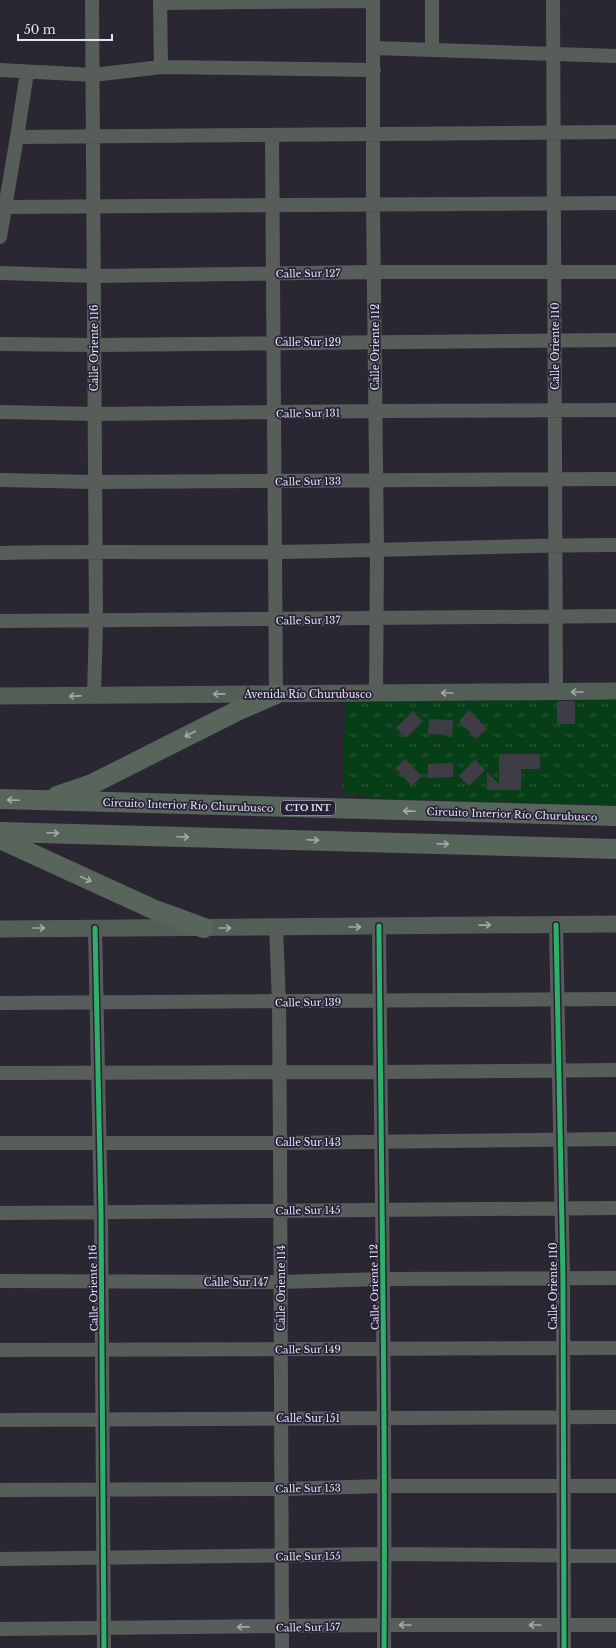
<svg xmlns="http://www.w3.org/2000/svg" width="616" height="1648" font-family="'Libre Baskerville',serif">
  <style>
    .park { fill: url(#park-tufts) }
    .building { fill: #3f3c46 }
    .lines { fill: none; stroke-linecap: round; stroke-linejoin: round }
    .minor { stroke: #575e5a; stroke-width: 14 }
    .major { stroke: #535e56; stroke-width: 17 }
    .highway { stroke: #57655a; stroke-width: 20 }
    .cycleway-casing { stroke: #282238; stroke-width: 8 }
    .cycleway { stroke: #2db169; stroke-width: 5 }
    .oneway { stroke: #a3a7ab }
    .oneway2 { stroke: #a5aaad }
    .oneway3 { stroke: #a5a7ad }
    .labels { text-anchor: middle; stroke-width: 3.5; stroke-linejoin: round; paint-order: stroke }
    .shield { fill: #282238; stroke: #aca9ba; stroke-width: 1 }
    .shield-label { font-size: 9px; font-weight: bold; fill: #e5e3f1 }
    .street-label { font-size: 10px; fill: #e5e3f1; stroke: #282238 }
  </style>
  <defs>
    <pattern id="park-tufts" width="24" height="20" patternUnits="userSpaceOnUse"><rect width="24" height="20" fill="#063e18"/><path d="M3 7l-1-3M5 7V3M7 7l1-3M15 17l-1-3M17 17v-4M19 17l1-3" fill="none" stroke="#2a5a3a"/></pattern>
  </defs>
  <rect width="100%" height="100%" fill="#2a2733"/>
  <!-- park -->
  <path class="park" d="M616 699V805L364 798V795L343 794 345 701 557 700V701H575V700Z"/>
  <!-- building -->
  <path class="building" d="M557 701H575V724H557Z
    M469 710 487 729 476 739 459 721Z
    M413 711 423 721 406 738 396 728Z
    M429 719 453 720 452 735 428 734Z
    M499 754H540V769H521V790H487V772L499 784Z
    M405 759 422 776 412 786 395 768Z
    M475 759 485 770 469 786 459 776Z
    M453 763V777L428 778V764Z"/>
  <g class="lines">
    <!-- minor -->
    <path class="minor" d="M92 0 96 621 94 695
      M160 0 161 67
      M373 0V204L377 550 376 693
      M432 0V50
      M553 0 556 692
      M161 3 373 1
      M374 48 616 56
      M0 70 93 75 161 67 374 70
      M272 135 276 694
      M17 137 616 132
      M5 207 616 203
      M0 237 17 137 27 72
      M0 273 94 276 375 272H616
      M0 344 94 345 616 340
      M0 412 95 414 375 411 616 410
      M0 480 95 482 616 479
      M0 553C92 551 184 553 276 552 389 551 502 545 616 545
      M0 621 616 616
      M556 925 563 1278 564 1648
      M379 926C381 1167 386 1407 384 1648
      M276 927 279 1002 280 1143 282 1648
      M95 928 101 1213 104 1648
      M0 1003 616 999
      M0 1073 381 1072 616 1070
      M0 1143H280L616 1139
      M0 1213 616 1208
      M0 1281 281 1282 383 1279 616 1278
      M0 1350 616 1348
      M0 1420 616 1417
      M0 1490 282 1489 384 1486H616
      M0 1559 384 1554 616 1556
      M0 1629 384 1625H616"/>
    <!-- major -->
    <path class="major" d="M0 696 616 691
      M0 929 616 924"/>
    <!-- highway -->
    <path class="highway" d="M57 796 92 784 239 710 276 694
      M0 799 616 816
      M0 832 616 849
      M0 839 155 910 204 928"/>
    <defs>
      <path id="cycleway" d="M556 925 563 1278 564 1648
        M379 926C381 1167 386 1407 384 1648
        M95 928 101 1213 104 1648"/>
    </defs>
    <!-- cycleway casing -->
    <use href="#cycleway" class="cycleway-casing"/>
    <!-- cycleway -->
    <use href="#cycleway" class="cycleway"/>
  </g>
  <!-- one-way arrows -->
  <defs><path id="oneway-shaft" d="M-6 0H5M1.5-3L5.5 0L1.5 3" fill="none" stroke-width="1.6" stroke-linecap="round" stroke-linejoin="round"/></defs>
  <g class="oneway">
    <use href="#oneway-shaft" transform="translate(577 692) rotate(180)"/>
    <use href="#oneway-shaft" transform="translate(447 693) rotate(180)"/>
    <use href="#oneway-shaft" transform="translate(219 694) rotate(179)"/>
    <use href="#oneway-shaft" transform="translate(75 696) rotate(179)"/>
    <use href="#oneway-shaft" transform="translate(485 925) rotate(-1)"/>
    <use href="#oneway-shaft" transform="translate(355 927)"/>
    <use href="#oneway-shaft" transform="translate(39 928)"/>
    <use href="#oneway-shaft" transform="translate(225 928)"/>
  </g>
  <g class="oneway2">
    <use href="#oneway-shaft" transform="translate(190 734) rotate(153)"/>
    <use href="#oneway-shaft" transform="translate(13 800) rotate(-178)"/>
    <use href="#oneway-shaft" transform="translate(409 811) rotate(-178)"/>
    <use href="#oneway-shaft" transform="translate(53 833) rotate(2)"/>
    <use href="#oneway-shaft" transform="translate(183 837) rotate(2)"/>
    <use href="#oneway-shaft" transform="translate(313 840) rotate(2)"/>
    <use href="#oneway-shaft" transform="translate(443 844) rotate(2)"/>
    <use href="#oneway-shaft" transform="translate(86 879) rotate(25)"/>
  </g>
  <g class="oneway3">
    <use href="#oneway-shaft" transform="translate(405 1625) rotate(180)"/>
    <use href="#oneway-shaft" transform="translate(535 1625) rotate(180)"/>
    <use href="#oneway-shaft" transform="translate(243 1627) rotate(179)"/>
  </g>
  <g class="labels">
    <!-- shield labels -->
    <rect class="shield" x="281" y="801" width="54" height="14" rx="3"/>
    <g class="shield-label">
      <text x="308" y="811">CTO INT</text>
    </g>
    <!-- street labels -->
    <g class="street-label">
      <text transform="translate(308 273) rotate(-1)" y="4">Calle Sur 127</text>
      <text x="308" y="346">Calle Sur 129</text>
      <text transform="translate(555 346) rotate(-90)" y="4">Calle Oriente 110</text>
      <text transform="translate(375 347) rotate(-90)" y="4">Calle Oriente 112</text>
      <text transform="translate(94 348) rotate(-90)" y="4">Calle Oriente 116</text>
      <text transform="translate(308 413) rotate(-1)" y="4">Calle Sur 131</text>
      <text transform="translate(308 481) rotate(-1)" y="4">Calle Sur 133</text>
      <text transform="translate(308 620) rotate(-1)" y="4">Calle Sur 137</text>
      <text x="308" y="698">Avenida Río Churubusco</text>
      <text transform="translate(188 805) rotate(2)" y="4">Circuito Interior Río Churubusco</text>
      <text transform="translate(512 814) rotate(2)" y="4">Circuito Interior Río Churubusco</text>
      <text transform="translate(308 1002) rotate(-1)" y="4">Calle Sur 139</text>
      <text x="308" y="1146">Calle Sur 143</text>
      <text transform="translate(308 1210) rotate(-1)" y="4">Calle Sur 145</text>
      <text x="236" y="1286">Calle Sur 147</text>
      <text transform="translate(553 1286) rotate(-90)" y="4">Calle Oriente 110</text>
      <text transform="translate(374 1287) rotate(-91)" y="4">Calle Oriente 112</text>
      <text transform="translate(93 1288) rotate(-91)" y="4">Calle Oriente 116</text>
      <text transform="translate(281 1288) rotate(-90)" y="4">Calle Oriente 114</text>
      <text transform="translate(308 1349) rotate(-1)" y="4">Calle Sur 149</text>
      <text x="308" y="1422">Calle Sur 151</text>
      <text transform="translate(308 1488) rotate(-1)" y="4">Calle Sur 153</text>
      <text transform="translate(308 1556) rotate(-1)" y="4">Calle Sur 155</text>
      <text transform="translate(308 1627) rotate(-1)" y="4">Calle Sur 157</text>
    </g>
  </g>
  <!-- scale -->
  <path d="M18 34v6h94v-6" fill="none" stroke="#e5e3f1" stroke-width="2"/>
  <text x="24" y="34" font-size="12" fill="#e5e3f1" stroke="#282238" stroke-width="3" paint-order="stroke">50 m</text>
</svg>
